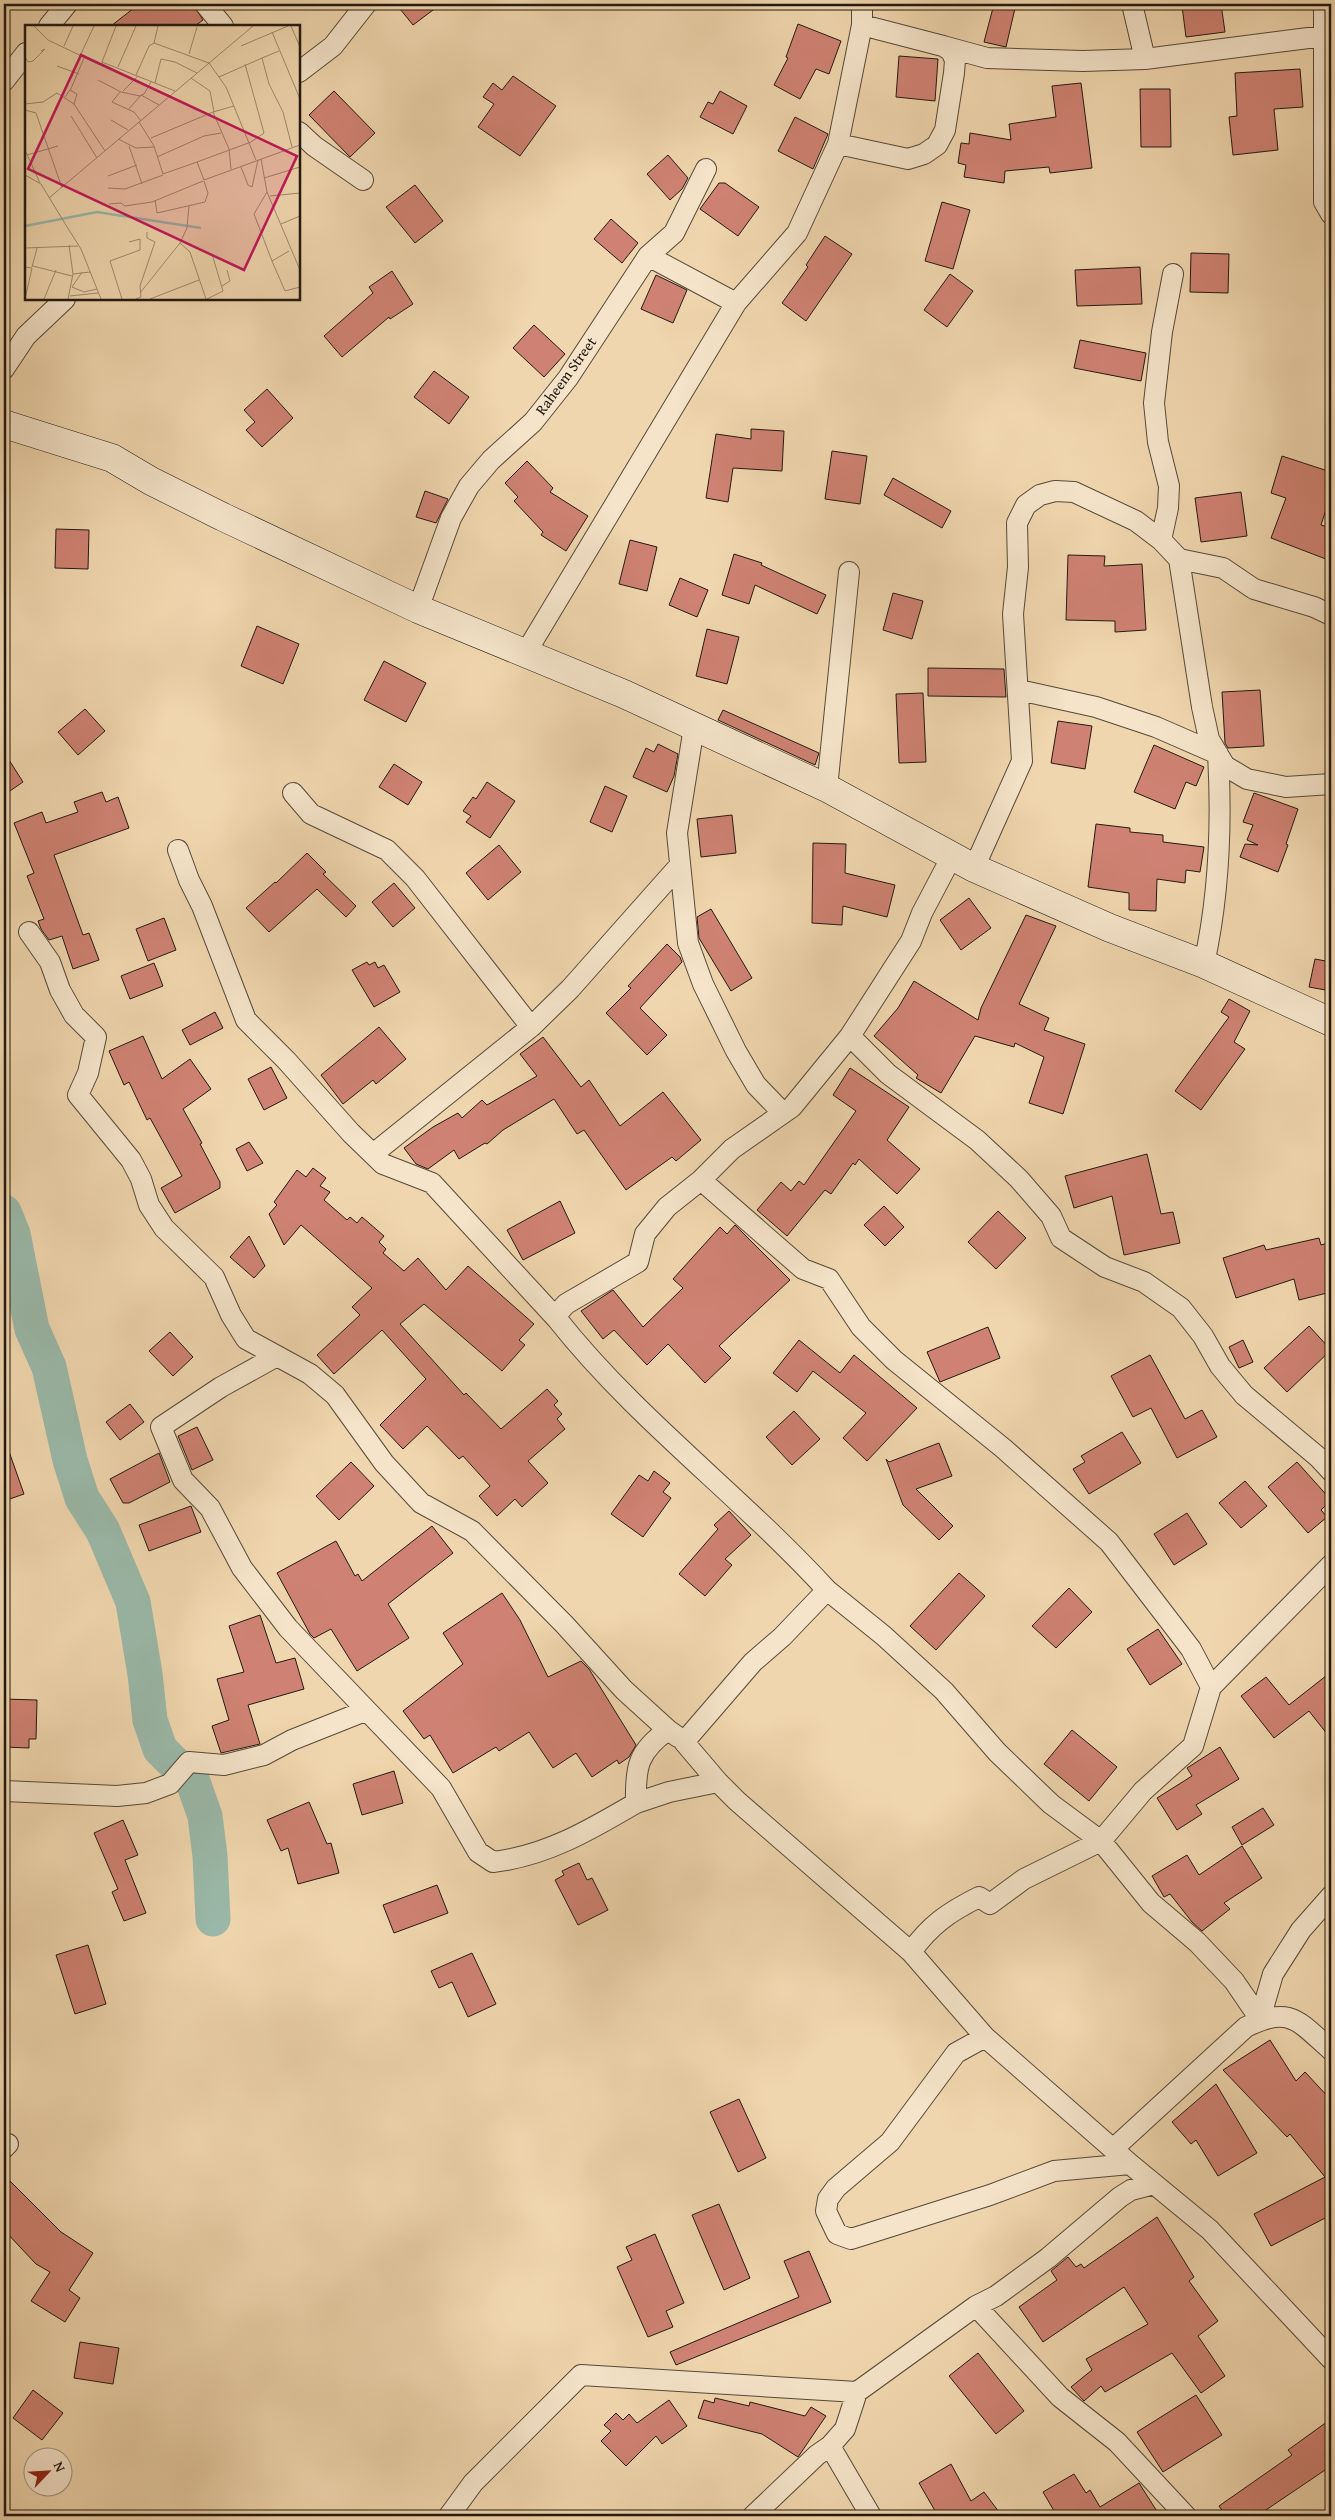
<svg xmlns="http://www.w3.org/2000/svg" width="1335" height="2520" font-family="'Gentium Book Plus',serif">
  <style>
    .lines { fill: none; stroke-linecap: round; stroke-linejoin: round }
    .river { stroke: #9ab9a9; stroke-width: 35 }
    .building { fill: #cf8273; stroke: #221a11 }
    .street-casing { stroke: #564938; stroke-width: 22 }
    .secondary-casing { stroke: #221a11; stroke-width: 29 }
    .street { stroke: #f5e4ca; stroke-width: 20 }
    .secondary { stroke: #f5e4ca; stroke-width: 28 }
    .labels { text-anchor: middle; stroke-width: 4; stroke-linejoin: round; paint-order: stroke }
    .street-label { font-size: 15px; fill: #221a11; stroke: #f5e4ca }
    .inset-river { fill: none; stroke: #9ab9a9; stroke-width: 2.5 }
    .inset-road { fill: none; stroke: #9e8b6f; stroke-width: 1 }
    .view { fill: #c2185b; fill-opacity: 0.15; stroke: #c2185b; stroke-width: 2.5 }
    .inset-edge { fill: none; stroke: #221a11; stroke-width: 2.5 }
  </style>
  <rect width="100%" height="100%" fill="#f0d6ae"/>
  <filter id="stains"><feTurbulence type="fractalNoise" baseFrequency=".004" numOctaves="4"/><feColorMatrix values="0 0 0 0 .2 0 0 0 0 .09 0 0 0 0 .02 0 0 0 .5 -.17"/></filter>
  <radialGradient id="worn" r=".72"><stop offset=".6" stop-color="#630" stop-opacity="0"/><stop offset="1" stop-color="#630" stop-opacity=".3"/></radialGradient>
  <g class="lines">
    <!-- river -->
    <path class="river" d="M4 1212 13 1234 32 1329 49 1367 70 1460 82 1498 103 1531 133 1602 145 1674 150 1720 160 1749 193 1782 205 1816 210 1856 213 1919"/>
  </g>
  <!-- building -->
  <path class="building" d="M139 4H193L203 20 195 26H111Z
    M396 4H441L413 25Z
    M994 4H1016L1006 47 984 42Z
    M1202 4H1221L1225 32 1186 37 1182 6Z
    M798 24 841 41 829 74 816 69 800 99 774 85 788 58 786 57Z
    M899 56 938 59 935 101 896 97Z
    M1300 69 1303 107 1274 109 1278 150 1233 155 1229 117 1237 116 1235 73Z
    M513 76 556 106 520 156 478 127 494 104 483 97 493 83 502 90Z
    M1081 83 1092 168 1050 173 1049 167 1005 171 1004 183 964 177 966 165 958 163 961 143 969 144 970 133 1011 140 1009 124 1056 117 1052 86Z
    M1140 89H1170L1171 147H1141Z
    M334 91 375 133 350 157 309 115Z
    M720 91 747 106 733 134 700 117 708 102 713 104Z
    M795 117 828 134 813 169 778 151Z
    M668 155 688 178 682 189 670 200 647 174Z
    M719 183H725L759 207 738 236 700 209Z
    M415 185 443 221 415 243 386 207Z
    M942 202 970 210 953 269 925 261Z
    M611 219 638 243 622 263 594 239Z
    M825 236 852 254 806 321 782 303 808 267 806 265Z
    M1191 253 1229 254 1228 293 1190 292Z
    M1140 267 1142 304 1077 306 1075 270Z
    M392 271 413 304 390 319 389 317 342 357 324 336 373 293 369 287Z
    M950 274 973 291 947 327 924 310Z
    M656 275 687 290 673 323 641 309Z
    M534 325 565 354 544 377 513 348Z
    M1080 340 1146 353 1141 381 1074 368Z
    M434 371 469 397 449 424 414 397Z
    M267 389 293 418 262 447 246 430 255 422 244 410Z
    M751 429 784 431 782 471 733 468 728 502 706 498 716 434 751 439Z
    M832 451 867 456 860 504 825 499Z
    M1282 456 1331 472V494L1321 525 1331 528V561L1271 538 1286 498 1271 493Z
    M527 461 553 488 550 492 588 516 566 551 541 535 543 532 514 501 518 497 505 483Z
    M893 478 951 511 942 528 884 495Z
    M425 491 448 499 436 523 416 517Z
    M1241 492 1247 536 1201 542 1195 498Z
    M56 529 89 530 88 569 55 568Z
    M630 540 657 547 647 591 619 584Z
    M734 554 762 563 761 565 826 595 817 614 755 585 749 604 722 595Z
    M1068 555 1105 556 1104 566 1142 564 1146 630 1115 632V621L1066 620Z
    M680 578 708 590 697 617 669 605Z
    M893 593 923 601 912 639 883 630Z
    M257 626 299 644 283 684 241 666Z
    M707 629 739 637 727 684 696 676Z
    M384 661 426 683 406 722 364 700Z
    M928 668 1004 669 1006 697 928 696Z
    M1260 690 1264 746 1228 748 1225 743 1222 692Z
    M923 693 926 762 899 763 896 694Z
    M85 709 105 731 78 755 58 732Z
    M723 710 819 753 815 765 718 720Z
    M1058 721 1092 726 1085 769 1051 763Z
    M658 744 678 754 674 776 667 792 633 777 646 748 654 752Z
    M1154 745 1204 767 1196 786 1186 782 1175 809 1134 792Z
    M4 752 23 782 4 795Z
    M394 764 422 782 408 805 379 787Z
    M487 782 515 801 490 838 466 822 471 816 463 811 473 797 476 799Z
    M605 786 627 796 612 832 590 822Z
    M102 792 106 802 118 797 129 828 54 855 83 935 89 933 99 960 73 969 62 936 49 940 41 929 38 921 44 919 27 876 34 873 14 823 42 812 46 823 78 812 74 802Z
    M1254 793 1298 809 1286 844 1288 845 1278 872 1240 857 1245 844 1258 845 1247 840 1253 825 1243 822Z
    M732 815 736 853 701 857 697 819Z
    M1096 824 1130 828V832L1163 835V842L1204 847 1200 872 1186 870 1185 883 1157 879 1156 911 1129 910V893L1088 887Z
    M813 843 846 844 845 873 895 885 887 917 843 906 842 925 812 923Z
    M499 845 521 872 488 900 466 873Z
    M307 853 326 872 323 874 356 906 346 917 317 889 269 932 246 908 275 882 276 883Z
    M394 883 415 908 393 927 372 902Z
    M969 898 991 928 961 950 940 920Z
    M711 909 752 978 731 991 699 938 697 917Z
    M1026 915 1056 926 1019 1004 1049 1018 1044 1030 1085 1044 1063 1114 1029 1103 1044 1057 1015 1043 1014 1047 975 1036 941 1093 916 1078 918 1075 874 1036 898 1008 914 981 978 1020 981 1008Z
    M164 918 176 950 148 961 136 929Z
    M667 944 680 957 682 962 640 1008 667 1035 647 1055 606 1013 631 988 628 986Z
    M1315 959 1331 962V991L1309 987Z
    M367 962 369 965 375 962 378 968 384 965 400 992 374 1007 352 970Z
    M154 963 163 986 130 999 121 976Z
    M1229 999 1250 1011 1234 1042 1245 1049 1201 1110 1175 1091 1229 1017 1221 1012Z
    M215 1012 223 1028 190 1045 182 1030Z
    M379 1027 406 1059 376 1084 373 1080 343 1104 321 1075Z
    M143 1036 162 1079 190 1059 211 1089 183 1109 202 1143 200 1144 220 1182V1188L175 1213 161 1188 182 1176 150 1118 147 1120 129 1082 124 1085 109 1051Z
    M543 1037 581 1087 589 1080 620 1126 663 1092 701 1140 676 1161 672 1157 626 1190 584 1130 577 1134 554 1099 503 1130 487 1144 485 1143 459 1159 454 1150 428 1169 416 1164 404 1148 433 1127 458 1113 462 1118 482 1100 487 1105 537 1076 520 1054Z
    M271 1067 287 1098 264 1110 248 1079Z
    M850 1068 909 1107 887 1140 920 1169 897 1194 859 1159 855 1165 853 1163 831 1194 825 1190 787 1236 757 1210 781 1182 791 1191 799 1181 804 1185 856 1111 833 1095Z
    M249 1142 263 1163 247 1171 236 1149Z
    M1147 1154 1161 1214 1173 1212 1180 1243 1124 1255 1112 1196 1074 1208 1065 1176Z
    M313 1168 326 1178 320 1186 330 1192 324 1200 347 1220 350 1217 357 1223 362 1217 384 1236 379 1242 386 1249 383 1253 404 1271 418 1258 446 1290 468 1266 534 1324 519 1340 525 1345 502 1371 424 1304 400 1324 464 1395 466 1393 501 1429 547 1389 558 1401 554 1405 562 1414 557 1419 565 1429 528 1461 548 1483 522 1507 515 1499 497 1516 479 1496 490 1486 463 1456 459 1459 427 1426 403 1449 380 1425 426 1379 382 1330 334 1374 317 1355 360 1315 352 1307 372 1288 301 1225 284 1245 269 1214 277 1205 274 1202 297 1170 306 1177Z
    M560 1201 575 1233 523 1260 507 1230Z
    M884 1206 904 1227 885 1246 864 1225Z
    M998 1211 1026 1238 996 1269 968 1242Z
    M735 1225 790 1280 719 1346 731 1358 705 1383 668 1344 647 1365 614 1330 603 1339 581 1311 613 1290 643 1327 683 1288 673 1279 720 1227 727 1234Z
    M249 1236 265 1266 254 1278 230 1257Z
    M1319 1238 1321 1245 1331 1242V1292L1299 1300 1294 1279 1236 1298 1223 1258 1264 1245 1266 1250Z
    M1309 1326 1331 1350 1287 1392 1264 1368Z
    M988 1327 1000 1358 940 1382 927 1352Z
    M170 1332 193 1357 173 1376 149 1351Z
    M799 1340 840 1373 854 1355 917 1408 867 1461 843 1438 866 1413 813 1371 797 1392 773 1373Z
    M1243 1340 1253 1362 1239 1368 1229 1347Z
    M1150 1355 1185 1419 1202 1410 1217 1437 1177 1458 1151 1408 1133 1417 1111 1376Z
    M130 1404 144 1422 120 1440 106 1422Z
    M794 1411 820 1439 792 1465 766 1437Z
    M197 1427 213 1460 192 1470 178 1436Z
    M1122 1432 1141 1463 1089 1494 1073 1469 1085 1462 1081 1456Z
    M4 1443H6L24 1494 4 1501Z
    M939 1443 952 1476 916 1489 953 1526 939 1540 903 1505 886 1459 889 1462Z
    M159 1453 170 1482 129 1503H123L110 1479Z
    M351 1462 374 1486 339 1520 316 1496Z
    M1297 1462 1331 1500 1321 1510 1327 1517 1308 1533 1268 1487Z
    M654 1471 670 1483 663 1492 671 1498 643 1537 611 1514 639 1475 648 1481Z
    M1245 1481 1267 1506 1241 1528 1219 1503Z
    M191 1506 201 1532 149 1551 139 1525Z
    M729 1511 751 1535 725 1559 732 1565 705 1596 679 1574 718 1529 714 1525Z
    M1187 1513 1207 1544 1174 1565 1154 1534Z
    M432 1526 453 1553 388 1604 409 1638 357 1671 331 1629 314 1638 310 1634 277 1573 336 1541 355 1576 358 1574 362 1581Z
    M959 1573 985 1596 936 1650 910 1626Z
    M1069 1588 1092 1612 1056 1648 1032 1626Z
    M502 1593 520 1620 548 1677 581 1661 589 1669 636 1745 629 1757 619 1764 617 1760 592 1777 576 1753 553 1768 529 1732 499 1751 496 1747 453 1773 430 1735 424 1739 403 1711 463 1664 443 1633Z
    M260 1615 276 1663 295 1658 304 1689 248 1705 260 1744 221 1753 212 1726 229 1720 217 1679 244 1672 229 1626Z
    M1158 1629 1182 1664 1150 1685 1127 1649Z
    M1331 1672V1739L1309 1711 1274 1738 1241 1696 1266 1677 1289 1705Z
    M4 1699 37 1700 36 1739H29V1748L4 1747Z
    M1072 1730 1117 1767 1089 1801 1044 1764Z
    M1220 1747 1239 1779 1196 1805 1202 1814 1177 1830 1157 1798 1192 1776 1187 1768Z
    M394 1771 403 1803 362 1815 353 1784Z
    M309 1802 327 1844 331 1843 339 1873 298 1884 288 1848 281 1851 267 1820Z
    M1263 1808 1274 1825 1242 1845 1232 1827Z
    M123 1820 138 1855 125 1860 146 1913 124 1921 112 1892 118 1889 94 1833Z
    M1242 1846 1262 1878 1224 1903 1230 1909 1202 1931 1192 1922 1170 1894 1164 1897 1152 1876 1187 1855 1199 1875Z
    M579 1863 587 1880 592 1878 608 1910 578 1925 555 1880 564 1875 562 1871Z
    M437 1885 448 1913 394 1933 383 1905Z
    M88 1945 106 2004 75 2014 56 1955Z
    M472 1953 496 2004 468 2017 452 1982 439 1988 431 1971Z
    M1270 2040 1296 2081 1305 2072 1331 2100V2215L1271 2246 1254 2214 1325 2177 1290 2134 1287 2137 1223 2070Z
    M1216 2084 1257 2153 1218 2176 1196 2140 1191 2144 1172 2122Z
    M739 2099 766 2158 738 2172 710 2112Z
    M4 2175 61 2232 93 2253 69 2290 80 2298 65 2322 31 2301 50 2272 36 2264 4 2230Z
    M719 2204 750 2278 724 2290 692 2215Z
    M1157 2217 1194 2277 1189 2281 1218 2321 1198 2336 1225 2376 1201 2393 1172 2353 1105 2392 1101 2386 1084 2401 1071 2387 1092 2370 1086 2359 1148 2324 1124 2287 1043 2342 1019 2307 1057 2280 1051 2271 1068 2257 1076 2267 1081 2264 1084 2268Z
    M655 2234 684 2303 666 2311 673 2327 648 2337 617 2267 632 2260 626 2247Z
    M809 2251 831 2302 676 2365 670 2352 799 2297 784 2261Z
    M80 2342 119 2348 113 2384 74 2378Z
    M978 2353 1024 2411 996 2434 949 2376Z
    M33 2390 63 2413 42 2440 13 2418Z
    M1196 2395 1222 2435 1163 2472 1137 2432Z
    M715 2398 749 2406 750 2402 805 2416 811 2407 826 2416 798 2457 762 2434 698 2418 704 2400 714 2403Z
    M669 2400 687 2426 662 2444 656 2436 626 2466 601 2441 611 2431 604 2425 616 2413 623 2420 629 2414 637 2423Z
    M1331 2419V2466L1257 2516H1226L1219 2506 1292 2455 1288 2450Z
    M951 2464 971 2501 984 2492 1002 2516H938L919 2483Z
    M1074 2474 1086 2493 1090 2490 1100 2507 1139 2483 1160 2516H1057L1043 2492Z"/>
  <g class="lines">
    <defs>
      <path id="street" d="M205 4 223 26
        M1132 4 1145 59
        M1324 4V202L1331 214
        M49 26 67 4
        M943 46 987 58 1083 61 1145 59 1324 36
        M299 72 333 46 366 4
        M4 81 26 53
        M299 132 314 146 363 180
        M838 144 862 25V4
        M648 256 736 303
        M1173 274 1162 332 1154 403 1158 442 1169 486 1168 508 1161 540 1179 559 1202 707 1209 739 1225 766 1247 779 1286 787 1331 784
        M4 369 26 336 65 299
        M1179 559 1223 568 1254 589 1314 607 1331 615
        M418 609 451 518 469 486 491 460 533 422 568 378 648 256 674 233 706 169
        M525 654 736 303 797 233 838 144 908 159 924 154 937 145 945 130 954 73 955 60 951 51 943 46 862 25
        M1019 690 1096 707 1156 727 1218 754C1222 824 1219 896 1204 964
        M694 727 677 833 688 943 703 984 736 1051 756 1085 783 1113
        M827 788 849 572
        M293 793 311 814 387 850 415 878 531 1027
        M178 850 189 880 202 906 246 1020 286 1060 351 1133 383 1164 432 1183 557 1319
        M952 856 922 913 911 941 850 1036 792 1107 732 1149 701 1180 667 1207 645 1234 638 1262 566 1304 558 1313 557 1319C637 1420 741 1496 827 1590L782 1637 753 1662 684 1742 718 1782 737 1801 911 1952 985 2037 1130 2164 1210 2230 1331 2359
        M974 868 1022 761 1013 614 1018 567 1017 523 1026 505 1040 495 1055 491 1074 492 1136 521 1161 540
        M29 932 50 962 60 990 74 1015 96 1037 88 1073 78 1095 131 1160 141 1179 149 1205 164 1228 214 1277 231 1315 246 1339 310 1374 335 1395 384 1463 421 1503 472 1531 564 1624 624 1690 668 1730
        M850 1036 888 1074 977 1140 1019 1179 1051 1216 1061 1238 1105 1267 1144 1282 1181 1308 1203 1336 1220 1366 1244 1395 1318 1457 1331 1471
        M373 1154 531 1027 570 989 680 865
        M701 1180 803 1269 829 1279 861 1327 894 1360 1003 1448 1109 1542 1191 1649 1211 1687
        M277 1356 221 1387 161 1427 183 1480 210 1508 242 1568 288 1628 441 1788 478 1852 493 1862C546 1856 590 1830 636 1803 635 1767 638 1751 668 1730L678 1737
        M827 1590 884 1636 944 1691 997 1752 1051 1804 1101 1841 1151 1903 1197 1942 1234 1981 1260 2019
        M4 1791 117 1796 146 1793 170 1784 189 1762 224 1765 264 1755 292 1740 365 1711
        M636 1803 669 1792 718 1782
        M911 1952C930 1925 949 1912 979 1897L990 1904 1024 1879 1101 1841 1143 1791 1193 1746 1211 1687 1331 1565
        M1260 2019 1273 1974 1301 1930 1331 1896
        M985 2037 956 2053 890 2142 836 2188 828 2199 826 2211 837 2234 851 2239 990 2195 1054 2171 1130 2164
        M4 2148 8 2144
        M1113 2149 1246 2027C1290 2005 1298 2021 1331 2050
        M976 2306 1060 2397 1117 2442 1186 2516
        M830 2446 871 2516
        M449 2516 473 2483 581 2375 857 2392
        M753 2516 817 2455 830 2446 845 2429 857 2392 976 2306 996 2296 1048 2258 1120 2197 1131 2190 1154 2184"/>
      <path id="secondary" d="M4 424 112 458 151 481 223 517 418 609 624 694 827 788 974 868 1110 928 1204 964 1331 1022"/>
    </defs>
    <!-- street casing -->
    <use href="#street" class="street-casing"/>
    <!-- secondary casing -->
    <use href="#secondary" class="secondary-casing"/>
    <!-- street -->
    <use href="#street" class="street"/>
    <!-- secondary -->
    <use href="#secondary" class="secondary"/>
  </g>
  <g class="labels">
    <!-- street labels -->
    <g class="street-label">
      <text transform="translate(566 376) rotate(-54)" y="5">Raheem Street</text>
    </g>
  </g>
  <!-- overview -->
  <g transform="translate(25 25)">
    <rect width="275" height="275" fill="#f0d6ae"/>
    <path class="inset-river" d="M0 201 72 187 176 203"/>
    <path class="inset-road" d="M9 1 23 15 73 39 78 38M91 1 77 37 150 66M266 1 275 22M247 7 275 74M129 18 133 1M39 21 48 1M216 21 263 1M164 29 172 2M55 31 69 1M0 32 3 37 8 36 20 24 16 26M237 33 254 26M32 41 54 49M93 42 111 1M111 50 124 21 129 18 184 38 201 62 231 135M194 52 237 33 244 59 258 87 267 122M166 53 185 66 189 87M73 55 96 67 115 71 119 69 126 57M130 58 136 34 150 37 172 48M45 66 59 33M98 66 113 51M95 67 87 77 109 87 116 96M40 72 45 65 52 69 49 79 80 126M0 79 18 77 32 68 49 79M0 85 11 88 37 163M103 85 116 70 134 80M46 91 72 133M86 95 103 105M114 97 129 121 138 149 172 137 179 155 275 120M126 113 188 87M93 114 111 123 129 122M104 121 117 159M0 125 15 158M2 130 33 121M132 132 179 111 196 108M236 134 242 167 275 245M172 137 226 117 239 108 220 39M216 142 223 160 227 162 233 135M206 144 204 124 188 87 209 81M0 150 16 159 39 197 56 224 76 274M83 151 112 140M239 153 275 142M83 163 100 164 138 150M242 167 229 189 247 236M245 171 275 168M24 173 228 1M130 175 132 188 180 177 183 168 179 156M84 179 96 178 100 181 127 177 178 156M256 199 275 191M155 218 165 227 181 274M44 220 48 249M0 223 53 221M264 226 247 236 260 266 275 262M8 241 47 251M0 242 7 243 0 274M7 242 12 223M57 247 47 262 59 267 72 264M197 261 205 256 202 245M115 268 155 218 162 203 164 181M45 271 73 268M19 274 31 245M43 274 48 249 65 247M97 274 85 236 115 225V214L104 217M111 274 116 272 115 261 130 217 122 213V207M125 274 174 255M182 274 198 266 187 229"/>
    <path class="view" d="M56 30 272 131 219 245 3 144Z"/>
    <rect width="275" height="275" class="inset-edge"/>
  </g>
  <!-- margin -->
  <rect width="1335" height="2520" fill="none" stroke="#f0d6ae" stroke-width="20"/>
  <rect x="5" y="5" width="1325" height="2510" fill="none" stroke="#221a11" stroke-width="2.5"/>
  <rect x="10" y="10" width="1315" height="2500" fill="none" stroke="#221a11"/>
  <!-- north arrow -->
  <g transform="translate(48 2472) rotate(65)"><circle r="24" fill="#f5e4ca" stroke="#a19380"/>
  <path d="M0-4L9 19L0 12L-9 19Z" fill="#8f2418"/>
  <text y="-8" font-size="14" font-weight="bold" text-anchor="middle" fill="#221a11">N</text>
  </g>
  <rect width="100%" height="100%" filter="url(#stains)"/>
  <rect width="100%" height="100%" fill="url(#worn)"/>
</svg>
